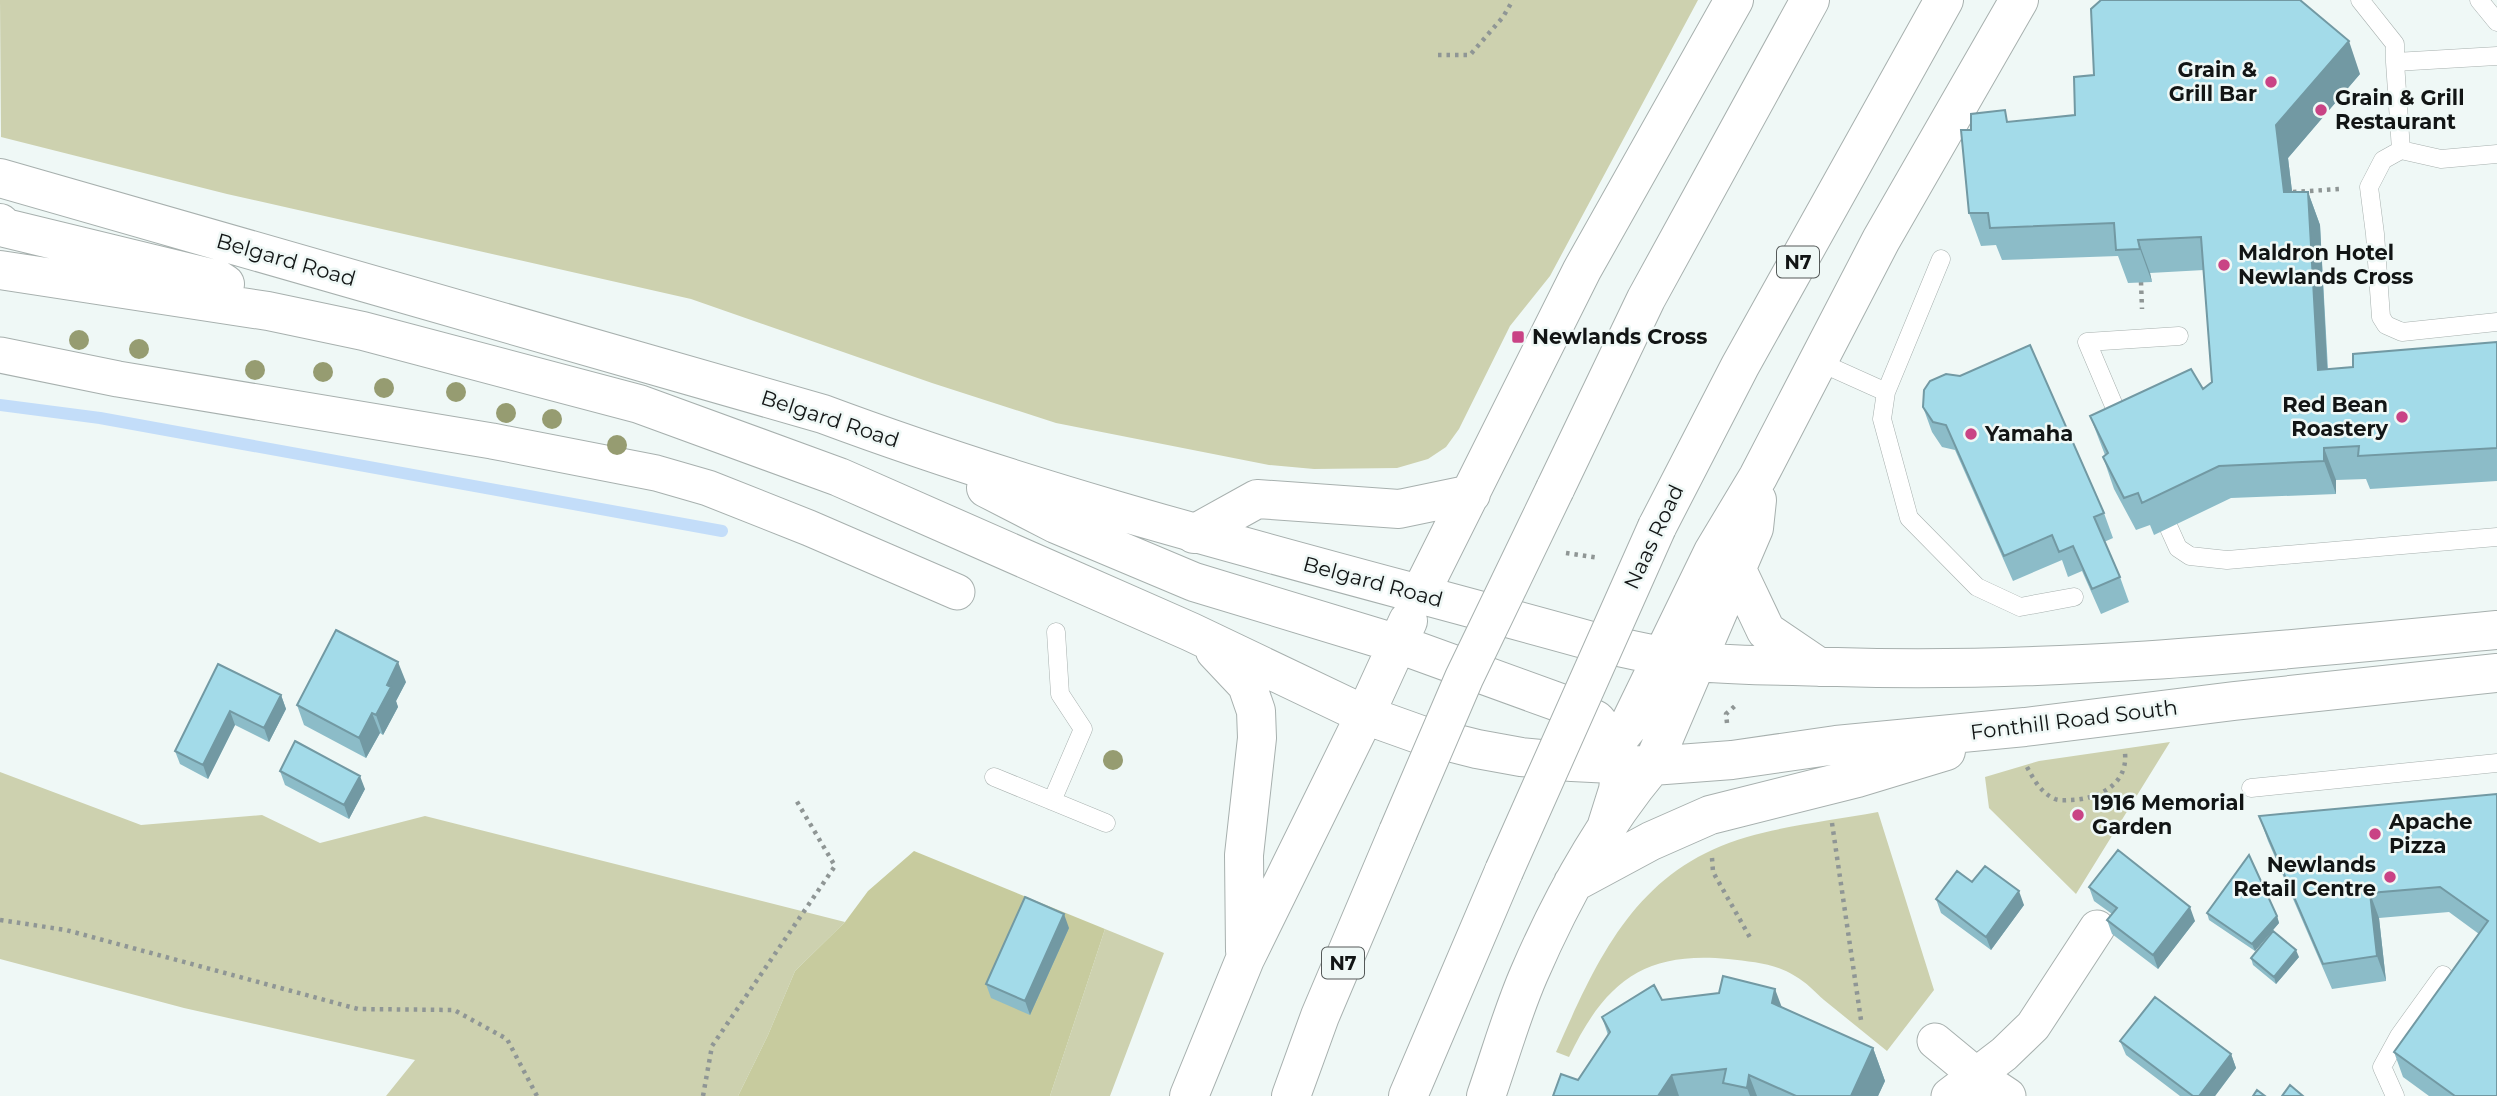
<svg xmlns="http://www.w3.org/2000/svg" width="2497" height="1096" font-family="Montserrat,sans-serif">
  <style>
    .green { fill: #cdd1af }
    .forest { fill: #c7cb9e }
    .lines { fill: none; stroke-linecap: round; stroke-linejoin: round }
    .stream { stroke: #c3ddf9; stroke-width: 12 }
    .lane-casing { stroke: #a7b0ae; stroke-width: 19 }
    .street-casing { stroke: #a7b0ae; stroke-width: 37 }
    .secondary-casing { stroke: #a7b0ae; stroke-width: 40 }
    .highway-casing { stroke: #a7b0ae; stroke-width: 40 }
    .path { stroke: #8f9695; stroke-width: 4.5; stroke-dasharray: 3.5 5; stroke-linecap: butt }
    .lane { stroke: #fff; stroke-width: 18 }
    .street { stroke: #fff; stroke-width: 35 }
    .secondary { stroke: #fff; stroke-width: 38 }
    .highway { stroke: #fff; stroke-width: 38 }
    .highway-bridge-casing { stroke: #a7b0ae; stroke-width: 40; stroke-linecap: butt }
    .highway-bridge { stroke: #fff; stroke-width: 38 }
    .tree { fill: #969c71 }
    .wall { fill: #8cbcc8 }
    .shaded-wall { fill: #7299a3 }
    .building { fill: #a3dbe9; stroke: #7299a3; stroke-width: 2 }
    .poi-dot { fill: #c94385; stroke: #eff8f6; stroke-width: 2.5 }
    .labels { text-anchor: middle; stroke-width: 5; stroke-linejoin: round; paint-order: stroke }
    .shield { fill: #eff8f6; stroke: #545958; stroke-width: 2 }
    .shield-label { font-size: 19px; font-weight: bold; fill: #121515 }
    .poi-label { font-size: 21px; font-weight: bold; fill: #121515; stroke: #eff8f6; text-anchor: start }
    .street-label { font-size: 21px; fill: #121515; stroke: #eff8f6 }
  </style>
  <rect width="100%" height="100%" fill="#eff8f6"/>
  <!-- green -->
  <path class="green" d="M0 0H1698L1550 276 1510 326 1459 429 1446 447 1428 459 1397 468 1314 469 1269 465 1056 423 932 383 691 299 227 194 1 137Z
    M2170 742 2076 894 1989 808 1985 777 2039 761Z
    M0 772 141 825 262 815 320 843 425 816 845 922 795 971 768 1035 738 1096H386L415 1060 184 1008 0 959Z
    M1878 812 1934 990 1887 1051C1866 1034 1845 1017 1824 1000 1815 992 1806 982 1795 976 1774 963 1753 962 1728 959 1644 951 1605 982 1569 1057L1556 1052C1599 955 1637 869 1747 837 1788 825 1835 820 1878 812Z
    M1105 929 1164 953 1110 1096H1050Z"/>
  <!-- forest -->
  <path class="forest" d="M914 851 1105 929 1050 1096H738L768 1035 795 971 845 922 868 891Z"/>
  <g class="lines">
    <!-- stream -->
    <path class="stream" d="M0 405 100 418 722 531"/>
    <defs>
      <path id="lane" d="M2360 0 2395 44V62
        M2479 0 2497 22
        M2401 150 2395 62 2497 56
        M2497 154 2441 159 2401 150 2383 160 2369 187 2375 234 2381 317 2386 325 2402 332 2497 322
        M1941 259 1886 392 1882 419 1909 518 1977 587 2020 607 2074 597
        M1817 361 1886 392
        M2123 427 2087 342 2179 336
        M2169 528 2178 548 2190 556 2227 560 2497 537
        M994 777 1106 823
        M2251 788 2497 763
        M1052 801 1083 729 1060 694 1056 632
        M2395 1096 2382 1067 2399 1036 2443 975"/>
      <path id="street" d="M0 355 118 379 492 441 656 473 708 488 809 528 957 592
        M1935 1041 1975 1074 2008 1096
        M1949 1096 2004 1054 2033 1026 2097 928"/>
      <path id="secondary" d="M0 178 823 414C1075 508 1337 570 1595 642 1629 649 1664 658 1699 662 1745 666 1791 666 1837 667 2057 674 2277 651 2497 630
        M0 223 5 228 219 280 225 284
        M0 270 268 311 363 331 639 404 839 477 1191 632 1365 715 1421 735 1477 749 1521 757 1572 762 1652 766 1732 760 1836 745 2025 727 2234 701 2497 673
        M986 488 1056 524 1194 582 1398 644 1569 706 1596 720 1615 743 1621 764 1618 790 1607 825
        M1737 570 1766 631 1819 667
        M1215 651 1247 685 1256 711 1257 738 1244 855 1245 951
        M1574 761 1615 743 1628 727 1713 552 1758 477 1881 240 2019 0
        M1573 883 1651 841 1710 815 1857 778 1946 751
        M1189 1096 1245 959 1365 715 1408 621
        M1486 1096C1500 1056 1512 1013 1529 974 1561 900 1600 828 1652 766L1754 528 1757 500"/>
      <path id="highway" d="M1555 489 1646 299 1810 0
        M1657 527 1740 366 1944 0
        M1194 534 1257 499 1399 509 1471 494
        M1420 594 1582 270 1734 0
        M1291 1096 1320 1016 1398 832
        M1408 1096 1504 871"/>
    </defs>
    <!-- lane casing -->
    <use href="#lane" class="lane-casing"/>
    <!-- street casing -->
    <use href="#street" class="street-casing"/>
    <!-- secondary casing -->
    <use href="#secondary" class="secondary-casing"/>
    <!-- highway casing -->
    <use href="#highway" class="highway-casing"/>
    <!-- path -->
    <path class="path" d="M1438 55H1470L1503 17 1513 0
      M2293 192 2340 189
      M2141 282 2142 309
      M1566 553 1599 558
      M1727 723 1726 714 1736 705
      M2027 767C2034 780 2041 793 2055 799 2060 801 2066 800 2071 800 2099 799 2128 784 2125 753
      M1832 823 1861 1020
      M1712 858 1713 872 1752 941
      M0 920 66 930 358 1009 454 1010 507 1039 537 1096
      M703 1096 712 1046 835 866 796 800"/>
    <!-- lane -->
    <use href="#lane" class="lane"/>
    <!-- street -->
    <use href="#street" class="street"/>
    <!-- secondary -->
    <use href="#secondary" class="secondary"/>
    <!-- highway -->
    <use href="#highway" class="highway"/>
    <defs>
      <path id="highway-bridge" d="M1398 832 1464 678 1555 489
        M1504 871 1657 527"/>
    </defs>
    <!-- highway-bridge casing -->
    <use href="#highway-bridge" class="highway-bridge-casing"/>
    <!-- highway-bridge -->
    <use href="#highway-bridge" class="highway-bridge"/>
  </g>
  <!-- trees -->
  <g class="tree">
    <circle cx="79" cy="340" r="10"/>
    <circle cx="139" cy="349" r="10"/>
    <circle cx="255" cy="370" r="10"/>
    <circle cx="323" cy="372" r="10"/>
    <circle cx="384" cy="388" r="10"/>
    <circle cx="456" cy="392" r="10"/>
    <circle cx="506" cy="413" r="10"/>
    <circle cx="552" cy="419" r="10"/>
    <circle cx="617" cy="445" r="10"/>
    <circle cx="1113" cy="760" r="10"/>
  </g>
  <!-- wall -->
  <path class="wall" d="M2360 74 2288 158 2292 192H2308L2320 225 2328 369 2353 367 2497 342V481L2370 489 2366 479 2336 480V494L2231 498 2154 535 2150 525 2136 530 2114 489 2103 457 2105 455 2090 416 2203 389 2212 382 2204 270 2150 273 2152 282 2128 283 2118 256 2002 260 1996 245 1981 246 1969 213 1971 130 2009 122 2075 115Z
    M1923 407 2104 513 2113 538 2104 542 2120 577 2129 602 2101 614 2082 571 2068 577 2062 560 2013 581 1955 450 1942 447 1932 432Z
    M218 664 281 695 286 709 269 742 235 725 208 779 180 764 175 751Z
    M406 682 396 701 398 707 383 735 380 733 366 758 304 725 297 705Z
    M280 771 365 789 349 819 285 785Z
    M2497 794V1096H2429L2403 1077 2394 1052 2479 934 2449 912 2379 918 2386 981 2332 989 2268 841 2259 816Z
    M1972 882 2024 905 1991 950 1941 913 1936 899Z
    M2089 887 2195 921 2158 969 2112 934 2107 920 2112 914 2094 901Z
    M2207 913 2277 916 2279 923 2255 951 2209 920Z
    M1069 928 1030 1015 991 998 986 984Z
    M2299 957 2276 984 2253 965 2251 958Z
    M1662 1000 1782 1007 1873 1048 1885 1081 1878 1096H1553L1578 1080 1608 1035 1602 1017Z
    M2120 1041 2231 1054 2236 1068 2215 1096H2180L2126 1055Z"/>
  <!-- shaded-wall -->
  <path class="shaded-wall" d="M2349 41 2360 74 2288 158 2296 224 2284 192 2276 125Z
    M2308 192 2320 225 2329 403 2318 370Z
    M2138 240 2150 273 2152 282 2140 249Z
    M2324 448 2336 480V494L2324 461Z
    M398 662 406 682 396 701 398 707 383 735 376 715 387 685Z
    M281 695 286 709 269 742 264 728Z
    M230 711 235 725 208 779 203 765Z
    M372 713 380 733 366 758 359 738Z
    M360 776 365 789 349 819 344 805Z
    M2019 891 2024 905 1991 950 1986 937Z
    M2370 893 2379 918 2386 981 2377 956Z
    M2190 907 2195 921 2158 969 2153 955Z
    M1064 914 1069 928 1030 1015 1025 1001Z
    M2277 916 2279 923 2255 951 2252 944Z
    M2296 950 2299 957 2276 984 2274 977Z
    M1775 989 1787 1021 1772 1003Z
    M1873 1048 1885 1081 1878 1096H1851Z
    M2231 1054 2236 1068 2215 1096H2199Z
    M1672 1075 1679 1096H1658Z
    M1749 1075 1757 1096H1750L1747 1088Z"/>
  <!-- building -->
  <path class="building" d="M2101 0H2300L2349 41 2276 125 2284 192H2308L2318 370 2353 367V354L2497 342V448L2358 456 2359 446 2324 448V461L2219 466 2142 503 2138 493 2124 498 2103 457 2108 453 2090 416 2191 369 2203 389 2212 382 2201 237 2138 240 2140 249 2116 250 2114 223 1990 228 1988 213H1969L1961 130H1971V114L2005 110 2007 122 2075 115 2074 77 2094 75 2091 9Z
    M2030 345 2104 513 2094 517 2120 577 2092 589 2073 546 2059 552 2052 535 2004 556 1946 425 1933 422 1923 407 1924 390 1930 381 1946 374 1960 376Z
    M336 630 398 662 387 685 391 687 376 715 372 713 359 738 297 705Z
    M218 664 281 695 264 728 230 711 203 765 175 751Z
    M295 741 360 776 344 805 280 771Z
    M2497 794V1096H2455L2394 1052 2488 921 2440 887 2370 893 2377 956 2323 964 2259 816Z
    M2118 850 2190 907 2153 955 2107 920 2117 908 2089 887Z
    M2249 855 2277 916 2252 944 2207 913Z
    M1985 866 2019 891 1986 937 1936 899 1957 871 1972 882Z
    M1025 897 1064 914 1025 1001 986 984Z
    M2273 931 2296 950 2274 977 2251 958Z
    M1723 976 1775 989 1772 1003 1873 1048 1851 1096H1796L1749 1075 1747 1088 1723 1083 1726 1069 1672 1075 1658 1096H1553L1561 1074 1578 1080 1610 1032 1602 1017 1654 985 1662 1000 1719 993Z
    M2155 997 2231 1054 2199 1096H2193L2120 1041Z
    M2290 1085 2303 1096H2282Z
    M2257 1090 2265 1096H2253Z"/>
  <!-- markers -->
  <g class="poi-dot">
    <circle cx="2271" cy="82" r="7"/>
    <circle cx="2321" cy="110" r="7"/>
    <circle cx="2224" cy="265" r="7"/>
    <rect x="1511" y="330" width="14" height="14" rx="3.5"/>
    <circle cx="2402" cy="417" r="7"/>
    <circle cx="1971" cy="434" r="7"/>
    <circle cx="2078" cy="815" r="7"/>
    <circle cx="2375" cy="834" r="7"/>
    <circle cx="2390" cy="877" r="7"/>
  </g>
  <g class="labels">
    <!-- shield labels -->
    <g class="shield">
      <rect x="1777" y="246.5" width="42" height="31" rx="5"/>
      <rect x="1322" y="947.5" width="42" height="31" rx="5"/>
    </g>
    <g class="shield-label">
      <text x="1798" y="269">N7</text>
      <text x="1343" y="970">N7</text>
    </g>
    <!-- poi labels -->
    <g class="poi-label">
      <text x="2257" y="77" text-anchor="end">Grain &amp;<tspan x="2257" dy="24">Grill Bar</tspan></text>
      <text x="2335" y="105">Grain &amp; Grill<tspan x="2335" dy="24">Restaurant</tspan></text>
      <text x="2238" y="260">Maldron Hotel<tspan x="2238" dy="24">Newlands Cross</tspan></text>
      <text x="1532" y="344">Newlands Cross</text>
      <text x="2388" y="412" text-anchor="end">Red Bean<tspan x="2388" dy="24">Roastery</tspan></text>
      <text x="1985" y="441">Yamaha</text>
      <text x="2092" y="810">1916 Memorial<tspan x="2092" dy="24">Garden</tspan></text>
      <text x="2389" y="829">Apache<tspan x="2389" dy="24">Pizza</tspan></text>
      <text x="2376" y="872" text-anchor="end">Newlands<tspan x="2376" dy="24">Retail Centre</tspan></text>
    </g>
    <!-- street labels -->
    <g class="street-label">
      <text transform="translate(286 260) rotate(16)" y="7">Belgard Road</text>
      <text transform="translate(830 419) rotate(18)" y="7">Belgard Road</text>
      <text transform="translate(1654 537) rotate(-65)" y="7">Naas Road</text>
      <text transform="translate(1373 582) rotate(15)" y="7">Belgard Road</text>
      <text transform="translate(2074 720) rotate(-7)" y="7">Fonthill Road South</text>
    </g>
  </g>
</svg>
